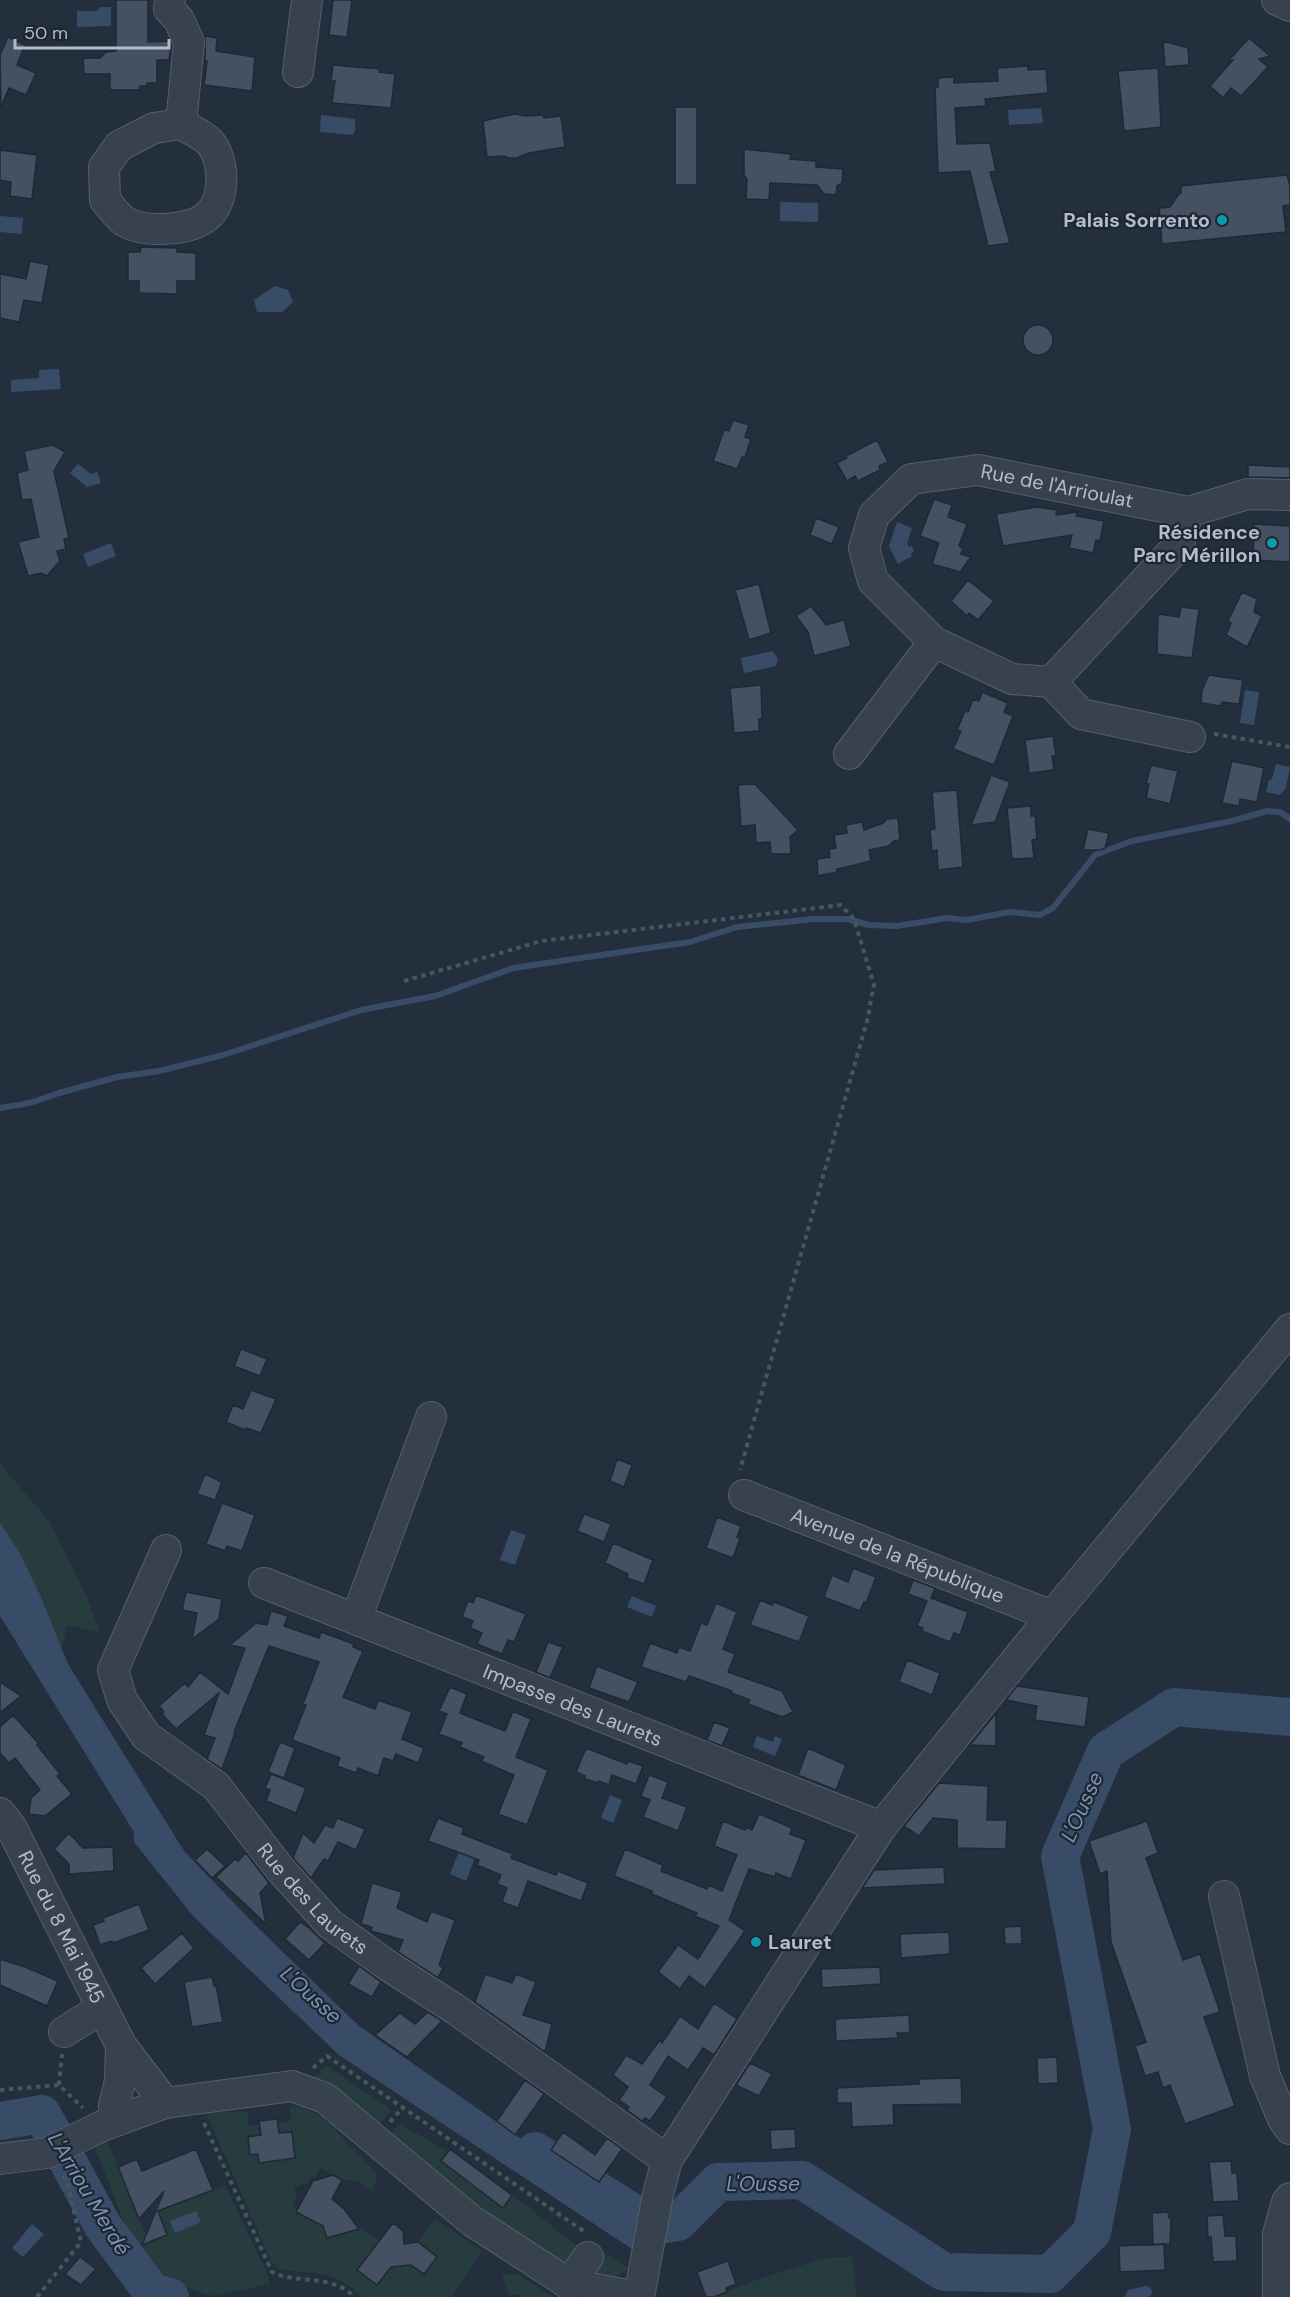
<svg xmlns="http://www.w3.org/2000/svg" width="1290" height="2297" font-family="'DM Sans',sans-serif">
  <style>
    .green { fill: #263c3f }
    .water { fill: #394c67 }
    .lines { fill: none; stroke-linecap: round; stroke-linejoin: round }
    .stream { stroke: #394c67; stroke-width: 6 }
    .river { stroke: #394c67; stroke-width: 38 }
    .building { fill: #455162; stroke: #1f2835; stroke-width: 1.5 }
    .minor-casing { stroke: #565f6c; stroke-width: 32 }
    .path { stroke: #44595c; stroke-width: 4; stroke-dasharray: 4.5 4.5; stroke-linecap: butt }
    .minor { stroke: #38414e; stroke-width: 30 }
    .culture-dot { fill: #0f9aa8; stroke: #1d2633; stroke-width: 2 }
    .labels { text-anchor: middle; stroke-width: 4.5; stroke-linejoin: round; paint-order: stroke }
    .poi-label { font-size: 20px; font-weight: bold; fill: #b4bcc9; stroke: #1d2633; text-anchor: end }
    .street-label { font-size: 20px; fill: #b4bcc9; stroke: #1d2633 }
    .water-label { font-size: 21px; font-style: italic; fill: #7c92b1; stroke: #1d2633 }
  </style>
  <rect width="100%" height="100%" fill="#242f3e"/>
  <!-- green -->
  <path class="green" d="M0 1464 50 1522 86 1595 100 1633 67 1625 62 1649 11 1539 0 1521Z
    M325 2067H329L389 2108 391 2111 377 2126 313 2079Z
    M301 2106 325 2119 377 2174 373 2192 359 2181 342 2180 320 2168 315 2177 312 2176 309 2182 294 2187 297 2199 293 2200 297 2215 312 2210 323 2226 327 2238 341 2234 351 2222 382 2242 373 2255 370 2253 357 2269 376 2285 391 2267 411 2265 424 2274 437 2257 418 2242 435 2219 482 2250 452 2297H361C341 2270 307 2274 278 2269L271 2261 206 2113 247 2111 249 2126 259 2124 260 2135 248 2137 250 2155 258 2154 260 2162 285 2159 278 2123 291 2121 290 2107Z
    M399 2124 469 2163 454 2171 502 2208 512 2195 579 2247 564 2270 476 2211 388 2138Z
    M107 2140 149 2242 167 2234 155 2205 173 2198 176 2204 225 2185 267 2273 270 2284 211 2296 164 2279 136 2252 94 2146Z
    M600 2251 629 2268 612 2280 592 2282Z
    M852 2256 857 2297H713L754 2281 821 2259Z
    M517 2274 554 2297H521L517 2294 509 2296 502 2275Z"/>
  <!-- water -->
  <path class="water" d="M100 7H111V26L77 27V11H97Z
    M1041 108 1043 123 1009 125 1008 110Z
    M321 115 355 119C354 128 358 126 353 135L320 132Z
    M780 202 818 203V222L780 221Z
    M0 216 23 218 22 234 0 232Z
    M275 286 288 290 293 302 282 312H257L254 300Z
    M59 369 61 389 11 392V380L39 378V370Z
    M78 464 91 474 97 472 101 483 87 487 70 473Z
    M897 522 912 528 907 544 909 547 912 546 914 552 911 553 912 556 898 564 889 546Z
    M111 543 116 556 88 567 83 554Z
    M772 651 778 658 776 666 744 673 741 658Z
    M1245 690 1259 692 1254 725 1240 723Z
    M1276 764 1290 767 1286 788 1280 795 1266 792 1269 780 1272 779Z
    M0 1522 19 1552 40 1595 68 1664 184 1851 256 1926 359 2026 593 2189 644 2200 635 2251 339 2055 194 1917 134 1842V1832L0 1616Z
    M511 1530 526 1535 515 1565 500 1560Z
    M632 1596 656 1606 652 1617 627 1607Z
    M757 1736 773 1742 775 1736 782 1739 775 1756 753 1747Z
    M610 1795 622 1800 613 1823 601 1818Z
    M462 1844 478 1849 466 1881 450 1874Z
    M196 2211 201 2222 175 2233 170 2221Z
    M32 2224 44 2234 23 2257 12 2248Z
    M1146 2286 1151 2288 1152 2294 1148 2297H1125L1128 2290Z"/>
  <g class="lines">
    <!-- stream -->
    <path class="stream" d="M0 1108 30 1103 59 1093 117 1077 159 1071 223 1055 361 1010 435 996 513 968 690 942 737 927 814 919H848L869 925 897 926 948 918 967 920 1010 912 1040 915 1053 908 1095 855 1132 841 1232 821 1267 811 1280 812 1290 819"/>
    <!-- river -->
    <path class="river" d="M0 2121 42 2114 103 2226 152 2292 170 2297
      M535 2151 654 2226 678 2222 718 2182 802 2180 944 2272 1050 2274 1092 2232 1112 2129 1060 1856 1106 1751 1174 1707 1290 1717"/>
  </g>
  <!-- building -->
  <path class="building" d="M116 0H148V42L170 41 171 45 169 60H157V83H147V86H140V90H110V74H84L83 58H100L106 52 116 51Z
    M333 0H352L347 37 329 35Z
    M205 36 217 38 216 51 255 57 252 91 204 85 207 61H205Z
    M8 37 25 45 17 65 36 73 26 95 9 88 1 107 0 55Z
    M1249 38 1270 56 1259 59 1268 67 1241 96 1231 88 1223 98 1210 86 1233 60 1228 61Z
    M1163 41 1188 48 1189 65 1165 67Z
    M333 65 380 69 379 72 395 74 391 108 332 103 335 81H331Z
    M1028 66V70L1046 69 1048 93 985 99 986 106 955 108 957 144 990 143 996 171 990 172 1010 243 988 246 970 171 938 173 935 87H938V78L954 77V83L998 81 997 68Z
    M1158 68 1161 127 1124 131 1118 71Z
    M675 107H697V185H675Z
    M515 114 525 116 543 115 544 118 561 116 565 147 529 153 517 158H509L504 156 487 157 483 121Z
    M744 149 791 154 790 159 816 161V167L843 169 842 183 837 186 836 195 824 194 817 185 770 183 769 200 746 199 747 179 744 175Z
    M0 150 37 155 32 199 10 196 11 182 0 180Z
    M1287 175 1290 185V205L1283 206 1286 232 1162 244 1159 208 1170 207 1179 194 1181 193V186Z
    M141 247 177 248V252L196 253V281H177V294L139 293V281H128V252H140Z
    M30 261 49 265 42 303 24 300 19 322 0 318V274L26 279Z
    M1023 340a15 15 0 1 1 30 0a15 15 0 1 1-30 0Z
    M733 420 749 425 745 437 751 439 745 457H742L737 469 713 461 724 430 729 431Z
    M877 440 888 462 879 466 880 470 858 481 855 476 847 481 837 463 847 458 846 456Z
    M53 445 65 452 54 471 69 538 64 539 66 549 57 551 60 561 47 576 41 573 28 576 18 542 39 537 31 499 22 500 17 473 28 470 24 451Z
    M1248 465 1290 467V478L1248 477Z
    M934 499 952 505 948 517 967 524 959 546 963 548 961 554 971 557 960 572 932 564 939 543 920 536Z
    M1037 507 1057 510 1056 515 1077 512 1076 516 1104 521 1100 541 1096 540 1093 553 1069 548 1072 535 1003 546 996 514Z
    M816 518 839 527 832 544 810 535Z
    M1254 524 1290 526V562L1253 560Z
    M968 580 994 601 978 620 969 613 967 616 951 601Z
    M759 584 771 633 749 640 735 590Z
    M1242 592 1257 599 1254 612 1262 616 1247 647 1226 635 1231 623 1228 621Z
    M811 606 826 625 844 620 851 646 814 656 808 632 796 616Z
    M1181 607 1199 609 1192 658 1157 654 1158 614 1179 617Z
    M1209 675 1243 680 1239 704 1222 702 1221 706 1201 703 1202 690Z
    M761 685 762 719H759V731L734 733 730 688Z
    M982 692 1008 703 1004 712 1013 716 994 765 953 749 961 731 957 730 965 711 968 712 973 700 979 701Z
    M1053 736 1056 756H1052L1054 770 1029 773 1025 740Z
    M1232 761 1264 768 1257 802 1240 799 1239 806 1222 803Z
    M1151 765 1178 771 1170 804 1146 798 1149 784H1146Z
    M991 775 1010 782 995 822 971 825Z
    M755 784 798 830 790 837 791 854H771L770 842 756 843 755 825 741 826 738 785Z
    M957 790 963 867 938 870 937 850 932 851 931 840 930 830 935 829 932 792Z
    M1031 806V816H1035L1037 839 1032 840 1034 858 1012 859 1007 808Z
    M898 818 900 840 894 841 889 846 869 850 871 861 837 869V872L818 876 817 859 830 857 829 849 836 848 834 835 847 833 846 825 862 822 864 830 883 823 887 819Z
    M1088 829 1109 833 1105 848 1100 850H1083Z
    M241 1349 267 1359 260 1376 234 1366Z
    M251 1390 276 1399 261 1433 246 1428 245 1430 226 1422 233 1405 243 1409Z
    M617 1459 632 1465 624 1487 610 1481Z
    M205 1474 222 1482 215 1500 197 1494Z
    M222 1503 255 1515 242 1551 227 1546 225 1551 206 1544Z
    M584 1514 611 1524 604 1542 577 1531Z
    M717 1517 741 1526 737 1537 740 1538 733 1558 706 1548Z
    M613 1543 653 1560 644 1584 627 1578 628 1574 605 1563Z
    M853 1568 876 1577 866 1603 864 1602 860 1611 824 1597 832 1575 848 1582Z
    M913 1580 935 1588 931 1598 968 1612 960 1635 954 1633 950 1642 922 1631 923 1628 917 1626 927 1601 908 1594Z
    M186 1592 222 1599 219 1619 192 1639 197 1613 182 1610Z
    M476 1595 526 1614 514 1642 508 1640 502 1654 477 1644 482 1633 470 1628 473 1621 462 1617 468 1601 473 1603Z
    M760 1600 772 1605 774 1602 809 1616 799 1642 750 1625Z
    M716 1603 737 1612 723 1649 735 1654 728 1672 782 1691 793 1712 782 1717 748 1704 750 1700 731 1693 732 1691 689 1676 686 1682 641 1667 650 1643 677 1653 679 1647 690 1651 701 1623 707 1625Z
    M271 1611 288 1616 284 1626 319 1638 321 1632 354 1644 353 1647 363 1651 343 1697 375 1709 378 1700 412 1712 402 1739 424 1748 418 1763 396 1754 393 1761 384 1758 378 1776 358 1768 356 1773 337 1766 340 1758 292 1740 306 1705 303 1704 319 1662 269 1646 234 1732 235 1733 222 1769 207 1759 215 1738 204 1735 219 1693 176 1729 162 1714 164 1712 159 1706 185 1683 188 1687 200 1672 228 1694 245 1648 230 1645 256 1623 267 1625Z
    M548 1642 563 1647 550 1678 536 1672Z
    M907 1660 940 1673 932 1695 899 1682Z
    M597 1666 638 1682 629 1702 589 1688Z
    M0 1682 21 1696 0 1713Z
    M1017 1686 1089 1697 1085 1727 1035 1720 1037 1706 1006 1700Z
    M450 1687 467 1694 460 1713 505 1731 513 1711 531 1719 516 1757 548 1770 527 1825 498 1814 514 1775 481 1761 484 1757 460 1747 462 1743 439 1734 447 1714 439 1711Z
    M996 1713V1746L970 1745Z
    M13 1715 38 1743 37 1745 60 1774 57 1776 72 1794 45 1816 29 1814 31 1798 40 1790 15 1758 9 1763 0 1753V1727Z
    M714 1722 730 1728 722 1746 707 1740Z
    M280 1742 295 1748 284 1778 268 1772Z
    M586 1748 627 1764 628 1761 643 1766 636 1784 612 1775 609 1785 599 1781V1783L585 1779V1776L576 1772Z
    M808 1748 846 1765 836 1790 798 1775Z
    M271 1774 306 1788 296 1813 266 1801 270 1790 265 1788Z
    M649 1775 668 1782 662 1798 687 1807 678 1831 643 1817 650 1800 641 1796Z
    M939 1783 988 1786 987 1820H1007L1006 1849 957 1848V1820L933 1818 919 1836 904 1826Z
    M759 1814 792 1828 790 1834 806 1840 791 1879 776 1873 775 1877 749 1869 729 1920 745 1931 705 1988 689 1976 680 1989 658 1972 678 1945 698 1959 719 1926 695 1916 697 1913 652 1894V1891L614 1876 625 1849 663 1865 661 1871 707 1889 709 1885 722 1891 737 1855 714 1846 723 1821 745 1830 746 1827 752 1830Z
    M337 1818 365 1829 356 1850 338 1842 328 1861 324 1859 311 1878 293 1858 303 1833 314 1843 325 1825 333 1828Z
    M438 1818 464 1828 462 1834 513 1854 511 1858 556 1875 558 1871 588 1883 581 1901 528 1881 518 1908 502 1902 507 1888 497 1884 501 1875 477 1865 479 1860 428 1841Z
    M1147 1821 1158 1853 1146 1858 1183 1960 1200 1954 1220 2012 1204 2017 1235 2106 1185 2124 1170 2085 1163 2088 1158 2072 1145 2076 1135 2046 1146 2042 1111 1942 1107 1871 1100 1874 1089 1841Z
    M69 1833 83 1848 113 1847 114 1871 69 1874V1864L54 1849Z
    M207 1849 225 1866 212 1878 195 1860Z
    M246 1853 269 1883 260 1893 266 1924 216 1877 235 1859 238 1861Z
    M944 1867 945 1884 862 1888 874 1870Z
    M372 1883 402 1892 397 1908 427 1922 431 1911 455 1920 439 1965 443 1968 438 1978 398 1952 403 1940 371 1931 372 1927 361 1924Z
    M139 1904 149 1930 113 1943 112 1941 100 1945 93 1925 104 1921 103 1918Z
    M300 1922 309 1928 325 1943 309 1960 285 1939Z
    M1021 1926 1022 1944H1005L1004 1927Z
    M949 1932 950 1954 901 1958 900 1934Z
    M182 1933 194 1948 155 1984 141 1968Z
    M0 1959 25 1967 58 1981 47 2006 0 1985Z
    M359 1966 381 1982 372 1997 348 1984Z
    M880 1967 881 1984 822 1988 821 1969Z
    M485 1974 512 1983 516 1974 536 1982 523 2015 552 2024 545 2052 475 2002Z
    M212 1977 214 1986 216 1985 223 2022 192 2027 184 1982Z
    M714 2003 737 2019 714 2055 703 2048 688 2070 668 2056 650 2085 667 2097 650 2121 645 2118 642 2121 627 2110 629 2107 619 2100 628 2087 613 2075 626 2055 642 2064 660 2040 662 2043 680 2016 698 2029Z
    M428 2012 442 2021 407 2057 375 2035 400 2013 415 2024Z
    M909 2015 910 2033H897L898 2038 836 2041 835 2019Z
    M1057 2057 1058 2083 1038 2084 1037 2058Z
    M750 2063 772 2074 759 2096 736 2085Z
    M961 2078 962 2104 893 2105 894 2125 852 2127 851 2103H837V2088L919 2084V2079Z
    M525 2080 544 2094 515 2135 497 2121Z
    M277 2119 279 2133 292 2132 295 2158 259 2163 258 2154 250 2155 248 2137 261 2135 259 2121Z
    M795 2129 796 2148 771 2150 770 2130Z
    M563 2132 595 2155 607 2138 622 2149 599 2182 551 2150Z
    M196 2149 213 2190 158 2211 167 2235 142 2245 164 2191 139 2219 118 2167 137 2159 142 2171Z
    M450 2149 512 2195 503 2208 441 2161Z
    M1231 2161 1232 2173H1237L1239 2201 1213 2202 1209 2162Z
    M333 2175 342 2180 332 2199 344 2209 359 2229 327 2238 323 2226 296 2212 313 2181Z
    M1168 2212 1169 2218H1171L1170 2244 1153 2245 1152 2213Z
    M1223 2215 1225 2236H1236L1237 2261 1213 2262 1211 2237 1208 2238 1207 2216Z
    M393 2223 403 2231 404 2244 418 2242 437 2257 424 2274 411 2265 391 2267 377 2285 357 2270Z
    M1164 2244 1165 2270 1120 2272 1119 2246Z
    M80 2257 96 2269 81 2285 65 2274Z
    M728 2261 736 2284 726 2288 727 2292 713 2297H706L697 2272Z"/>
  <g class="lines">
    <defs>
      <g id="minor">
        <path d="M170 0 169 9 179 20 189 42 181 124"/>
        <path d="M1277 0 1290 6"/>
        <path d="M298 72 307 0"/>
        <path d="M181 124C191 130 206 136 212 145 225 164 226 203 205 218 187 231 143 233 124 221 117 216 111 207 105 200L104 167 119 146 154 128Z"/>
        <path id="s1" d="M1188 512 1179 545 1051 682 1012 679 934 642 873 581 864 548 874 515 911 479 978 470 1188 512 1248 494 1290 495"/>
        <path d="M1051 682 1081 714 1190 737"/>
        <path d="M849 754 934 642"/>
        <path id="s2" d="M744 1495 1052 1616"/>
        <path id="s3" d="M166 1550 113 1670 122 1700 146 1736 216 1786 280 1869 330 1924 387 1965 455 2009 667 2160"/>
        <path id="s4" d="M264 1583 881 1827"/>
        <path d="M356 1619 431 1417"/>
        <path id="s5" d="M0 1813 11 1827 121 2045 165 2103"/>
        <path d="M1224 1896 1265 2076 1283 2119 1290 2129"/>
        <path d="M64 2032 102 2008"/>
        <path d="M119 2120 114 2106 120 2081 121 2045"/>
        <path d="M0 2159 47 2153 102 2126 165 2103 292 2086 325 2098 472 2221 569 2284 638 2297"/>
        <path d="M569 2284 588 2257"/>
        <path d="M639 2297 658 2194 667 2160 881 1827 1052 1616 1290 1329"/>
        <path d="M1278 2297V2234L1287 2202 1290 2198"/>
      </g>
    </defs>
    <!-- minor casing -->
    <use href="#minor" class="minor-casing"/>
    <!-- path -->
    <path class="path" d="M1214 734 1290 747
      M404 981 542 941 841 905 854 919 874 985 867 1021 740 1470
      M313 2068 327 2056 585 2232
      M59 2085 62 2054
      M0 2090 59 2085 83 2108
      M390 2122 403 2107
      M204 2123 272 2272C298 2285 332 2273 354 2297
      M37 2297 81 2242 67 2182 61 2173"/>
    <!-- minor -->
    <use href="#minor" class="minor"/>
  </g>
  <!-- markers -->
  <g class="culture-dot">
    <circle cx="1222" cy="220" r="6"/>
    <circle cx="1272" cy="543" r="6"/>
    <circle cx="756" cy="1942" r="6"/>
  </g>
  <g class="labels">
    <!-- poi labels -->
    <g class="poi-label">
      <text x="1210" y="227">Palais Sorrento</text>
      <text x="1260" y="539">Résidence<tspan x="1260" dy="23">Parc Mérillon</tspan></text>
      <text x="768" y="1949" text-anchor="start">Lauret</text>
    </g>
    <!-- street labels -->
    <g class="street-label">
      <text dy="7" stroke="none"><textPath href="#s1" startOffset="702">Rue de l'Arrioulat</textPath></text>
      <text dy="7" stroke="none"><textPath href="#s2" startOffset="165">Avenue de la République</textPath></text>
      <text dy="7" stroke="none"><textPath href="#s4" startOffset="332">Impasse des Laurets</textPath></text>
      <text dy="7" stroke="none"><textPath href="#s3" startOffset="441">Rue des Laurets</textPath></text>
      <text dy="7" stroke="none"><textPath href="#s5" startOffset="130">Rue du 8 Mai 1945</textPath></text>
    </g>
    <!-- water labels -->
    <g class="water-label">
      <text transform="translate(1082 1807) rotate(-66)" y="7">L'Ousse</text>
      <text transform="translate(311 1995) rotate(42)" y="7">L'Ousse</text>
      <text x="763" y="2191">L'Ousse</text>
      <text transform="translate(89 2194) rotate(59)" y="7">L'Arriou Merdé</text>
    </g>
  </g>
  <!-- scale -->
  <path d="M15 39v9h154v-9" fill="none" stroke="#b4bcc9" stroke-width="3"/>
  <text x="24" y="39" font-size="18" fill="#b4bcc9" stroke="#1d2633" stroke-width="4.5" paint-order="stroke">50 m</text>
</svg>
